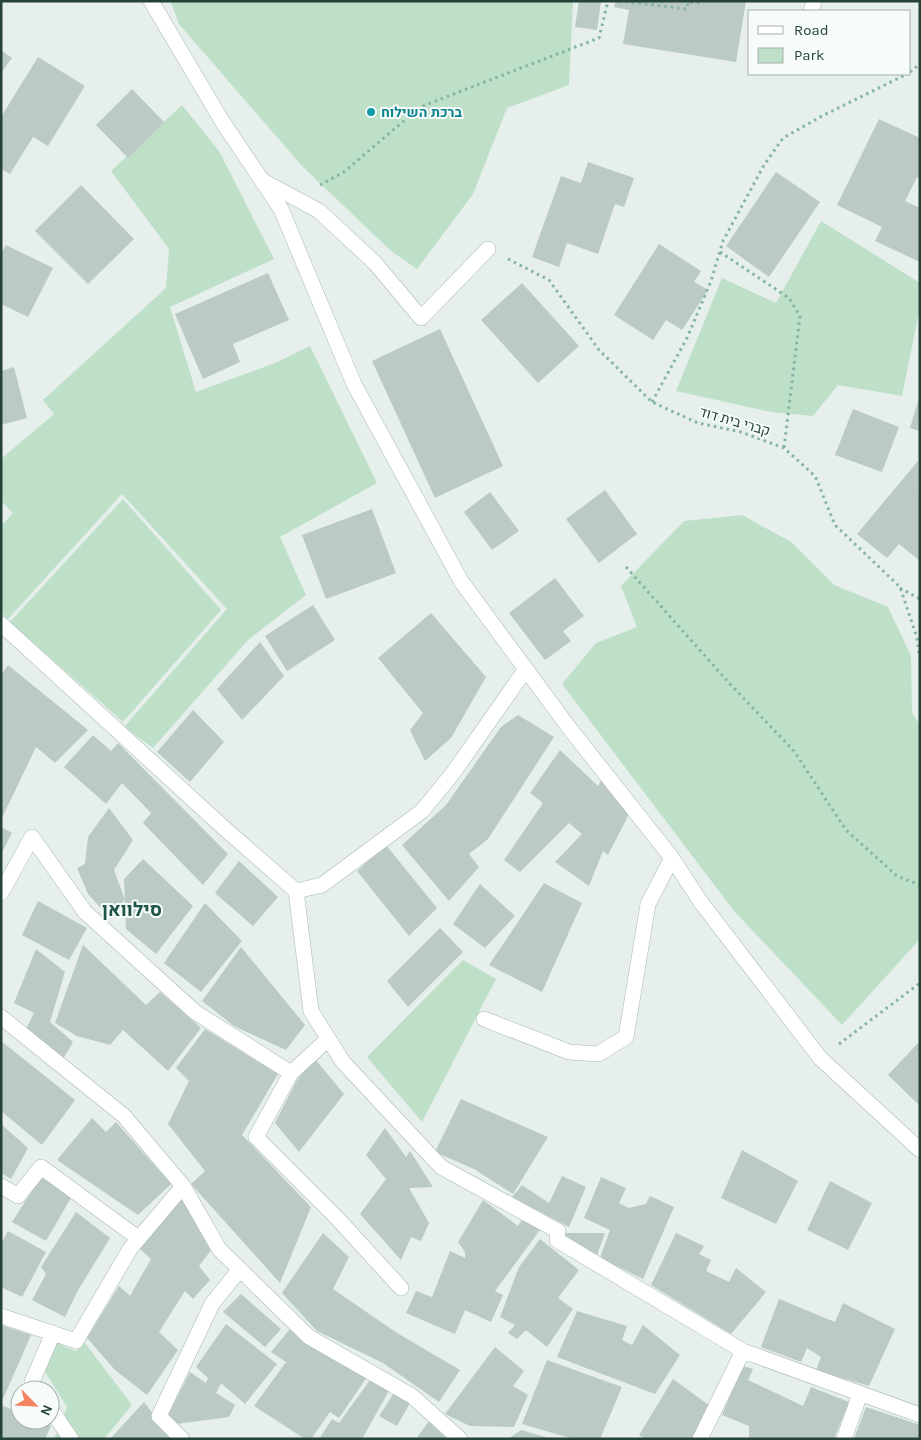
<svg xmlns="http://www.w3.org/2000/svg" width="921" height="1440" font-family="Karla,Heebo,sans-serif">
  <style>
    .green { fill: #bfe0c8 }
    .building { fill: #bbcac4 }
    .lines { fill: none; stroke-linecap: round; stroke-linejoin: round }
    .minor-casing { stroke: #a8b8b2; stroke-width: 16 }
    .path { stroke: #86b3a5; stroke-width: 3; stroke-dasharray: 2.5 4; stroke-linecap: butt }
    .minor { stroke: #fff; stroke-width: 15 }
    .culture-dot { fill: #0f9aa8; stroke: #f7fbf9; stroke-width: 2 }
    .labels { text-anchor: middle; stroke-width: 4; stroke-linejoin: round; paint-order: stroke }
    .culture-label { font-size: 14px; font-weight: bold; fill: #0d838f; stroke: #f7fbf9; text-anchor: start }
    .street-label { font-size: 14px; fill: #24423a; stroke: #f7fbf9 }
    .district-label { font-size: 19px; font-weight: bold; fill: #1f5548; stroke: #f7fbf9 }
  </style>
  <rect width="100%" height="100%" fill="#e6efeb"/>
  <!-- green -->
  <path class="green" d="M573 1 569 85 507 108 473 194 417 269 391 251 302 166 179 24 171 2Z
    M182 105 219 151 274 259 170 307 196 392 275 363 310 346 377 483 280 537 306 595 248 640 153 748 124 727 227 609 122 494 8 619 1 613V526L13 513 1 501V459L54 414 43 400 166 288 169 249 111 171Z
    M821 221 920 283V307L902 396 838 385 813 416 771 412 676 391 722 278 776 303Z
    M123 499 221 610 123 722 10 622Z
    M742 515 791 542 834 585 888 607 911 656 912 713 920 725V939L842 1025 734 911 562 684 596 643 637 627 621 586 684 521Z
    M463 960 496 979 422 1122 367 1057Z
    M56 1343 76 1351 85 1343 132 1405 104 1439H54L67 1407 44 1370Z"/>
  <!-- building -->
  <path class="building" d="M579 1H601L597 30 575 27Z
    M615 1H746L736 62 623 44 629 10 614 7Z
    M1 50 12 58 1 73Z
    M38 57 85 86 48 146 33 137 10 174 1 169V117Z
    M132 89 164 122 128 158 96 125Z
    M879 119 920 138V179L917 177 905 201 920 208V262L875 241 882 227 837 205Z
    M588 162 634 178 624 207 615 204 598 254 567 243 559 267 532 257 561 176 581 183Z
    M776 172 820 202 769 277 726 246Z
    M81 185 134 239 88 284 35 231Z
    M659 244 701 271 694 282 708 290 682 330 666 320 653 340 614 315Z
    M6 245 53 268 28 317 1 304V253Z
    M268 273 289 320 233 344 240 362 203 379 175 314Z
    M522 283 579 346 538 383 481 320Z
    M440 329 503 466 435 498 372 361Z
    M14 367 27 418 1 425V371Z
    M919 398H920V431L910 428Z
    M853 409 899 427 882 472 835 455Z
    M918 461 920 561 899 544 887 558 857 534Z
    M605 490 637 534 599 563 566 519Z
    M490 492 519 531 492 550 464 512Z
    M372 509 396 573 326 599 302 535Z
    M555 578 584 616 563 631 571 641 545 660 509 613Z
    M313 605 335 640 287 671 265 636Z
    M431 613 486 677 451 738 425 761 410 730 423 713 378 658Z
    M260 642 284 676 242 720 217 689Z
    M8 665 88 730 55 763 36 747 1 820V675Z
    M193 710 224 742 190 782 157 752Z
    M518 715 554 737 488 839 469 854 479 867 449 901 402 845 446 805 501 727Z
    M93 735 111 751 118 743 228 854 203 885 143 823 151 813 122 783 106 804 64 767Z
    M560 750 598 786 603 777 629 814 608 855 603 851 589 886 555 862 582 834 569 823 520 872 504 860 543 803 530 793Z
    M109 808 133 840 114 870 125 900 124 879 143 859 193 906 156 954 126 929 125 900 108 916 88 894 77 868 85 864 88 837Z
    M1 827 12 833 1 854Z
    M386 845 437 908 409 936 357 871Z
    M239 861 278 897 253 926 215 893Z
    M544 883 582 903 542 992 489 965Z
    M480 884 515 916 485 948 453 924Z
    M38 901 87 928 69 960 22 935Z
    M205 903 242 941 201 992 164 963Z
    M440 928 463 952 408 1007 387 981Z
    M83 945 146 1005 160 992 201 1028 168 1071 123 1030 110 1045 77 1036 55 1023Z
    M241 947 305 1025 286 1050 234 1026 202 1001Z
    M36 949 65 972 50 1022 73 1042 63 1059 25 1031 34 1013 14 1003Z
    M205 1029 278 1074 242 1135 311 1207 280 1283 191 1184 205 1171 168 1124 189 1081 176 1068Z
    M1 1041 75 1100 42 1145 1 1111Z
    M920 1041V1106L888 1075Z
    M315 1059 344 1094 299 1152 275 1123 297 1080Z
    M461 1099 548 1137 513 1194 474 1169 435 1152Z
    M92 1118 106 1132 116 1122 171 1184 138 1215 57 1160Z
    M1 1124 28 1148 11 1179 1 1173Z
    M385 1128 406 1157 410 1151 433 1187 409 1188 429 1223 421 1241 411 1237 401 1260 360 1214 386 1179 366 1155Z
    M742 1150 798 1181 776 1224 721 1198Z
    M42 1175 72 1196 46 1241 12 1222Z
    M562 1176 586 1187 569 1227 512 1197 522 1185 549 1203Z
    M601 1177 626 1188 619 1203 629 1208 646 1204 650 1196 674 1207 643 1279 600 1258 610 1230 584 1218Z
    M830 1181 872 1203 848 1250 807 1230Z
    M183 1196 212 1249 199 1266 210 1280 193 1299 185 1291 159 1332 178 1350 147 1395 115 1370 87 1338 119 1286 130 1296 151 1259 140 1249Z
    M483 1200 518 1226 523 1218 540 1230 495 1291 503 1295 491 1322 465 1310 455 1334 406 1313 416 1291 432 1297 450 1251 465 1258V1252L458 1242Z
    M76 1212 110 1238 77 1292 65 1317 32 1300 46 1274 41 1267Z
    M8 1231 46 1252 22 1297 1 1287V1244Z
    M323 1233 349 1257 333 1289 397 1333 460 1370 439 1402 383 1363 317 1331 282 1293Z
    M565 1233H605L596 1258 563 1239Z
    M676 1233 704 1246 699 1254 711 1260 706 1271 729 1282 736 1268 766 1292 731 1334 651 1285Z
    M540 1239 579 1270 558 1298 573 1309 547 1347 526 1330 517 1339 508 1333 515 1325 500 1317 519 1267Z
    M241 1294 281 1329 265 1347 223 1312Z
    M779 1299 835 1322 843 1303 895 1329 869 1386 816 1370 821 1357 807 1348 801 1362 761 1347Z
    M577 1311 627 1326 622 1340 632 1345 643 1325 680 1355 655 1394 557 1357Z
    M226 1324 277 1364 245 1404 221 1383 216 1393 235 1405 229 1417 176 1424 168 1415 190 1372 206 1383 208 1378 196 1367Z
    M1 1325 31 1335 3 1399H1Z
    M290 1329 367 1377 339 1418 330 1412 311 1439H305L254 1406 286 1362 271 1352Z
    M495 1347 524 1371 513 1386 528 1395 514 1427 470 1426 445 1414Z
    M547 1360 622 1387 600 1439H573L522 1424Z
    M743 1366 753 1369 748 1380 803 1406 811 1387 849 1402 834 1439H749V1426L722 1415Z
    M673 1379 710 1406 695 1439H645L639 1435Z
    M370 1380 390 1389 362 1439H319L332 1419 339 1423Z
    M394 1393 410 1403 397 1426 379 1416Z
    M144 1402 172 1439H110Z
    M1 1405 20 1413V1420H37L51 1426 45 1439H1Z
    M866 1407 920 1425V1439H854Z
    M429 1421 447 1439H416Z
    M521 1430 549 1438V1439H508Z"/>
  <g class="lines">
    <defs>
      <path id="minor" d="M151 1 222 121 281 209 354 384 461 581 570 729 672 858 700 901 820 1058 920 1150
        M811 11 814 1
        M265 182 319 211 375 263 421 318 488 249
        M1 624 224 828 296 891 322 885 422 811 453 773 526 669
        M296 891 311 1011 343 1062 441 1167 558 1231 557 1240 743 1351 920 1415
        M1 893 32 837 85 912 195 1012 291 1073 327 1040
        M1 1017 124 1116 183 1186 219 1249 309 1337 412 1396 460 1439
        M484 1019 569 1052 598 1054 626 1037 648 904 672 858
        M291 1073 256 1137 337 1218 401 1288
        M1 1186 18 1196 41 1167 138 1238
        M1 1316 76 1341 130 1249 183 1186
        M38 1390 32 1382 53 1333
        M50 1408 71 1439
        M182 1439 159 1416 212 1304 240 1269
        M700 1439 743 1351
        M844 1439 860 1394"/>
    </defs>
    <!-- minor casing -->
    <use href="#minor" class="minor-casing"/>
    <!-- path -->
    <path class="path" d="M619 1 687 9 688 2 702 3
      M910 72 920 64
      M320 185 344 172 420 107 599 38 608 1
      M720 252 789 298 800 316 784 448
      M508 259 549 280 599 350 652 402 698 423 741 432 784 448 815 476 835 525 900 587 917 638 920 660
      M652 402 687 338 711 281 723 241 764 165 783 138 822 116 907 74
      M626 567 730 684 794 751 846 830 897 876 920 885
      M900 588 920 599
      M839 1044 920 983"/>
    <!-- minor -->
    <use href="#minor" class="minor"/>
  </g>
  <!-- markers -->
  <circle class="culture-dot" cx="371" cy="112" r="5"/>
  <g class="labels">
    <!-- culture labels -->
    <g class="culture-label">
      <text x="381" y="117">ברכת השילוח</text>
    </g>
    <!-- street labels -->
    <g class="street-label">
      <text transform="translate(735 421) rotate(16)" y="5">קברי בית דוד</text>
    </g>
    <!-- district labels -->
    <g class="district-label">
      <text x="132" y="916">סילוואן</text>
    </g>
  </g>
  <!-- border -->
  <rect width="921" height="1440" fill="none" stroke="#24423a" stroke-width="5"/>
  <!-- legend -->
  <rect x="748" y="10" width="162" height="65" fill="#f7fbf9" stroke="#a3b1ad"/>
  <rect x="758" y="26" width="25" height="8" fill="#ffffff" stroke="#a3b1ad"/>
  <text x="794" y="35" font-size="15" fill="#24423a">Road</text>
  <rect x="758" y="48" width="25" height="15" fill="#bfe0c8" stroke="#a3b1ad"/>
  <text x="794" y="60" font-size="15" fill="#24423a">Park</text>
  <!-- north arrow -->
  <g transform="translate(35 1405) rotate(114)"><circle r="24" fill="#f7fbf9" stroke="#a3b1ad"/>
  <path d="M0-4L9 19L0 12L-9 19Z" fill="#f4845f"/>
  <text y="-8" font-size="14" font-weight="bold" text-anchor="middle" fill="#24423a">N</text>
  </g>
</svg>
